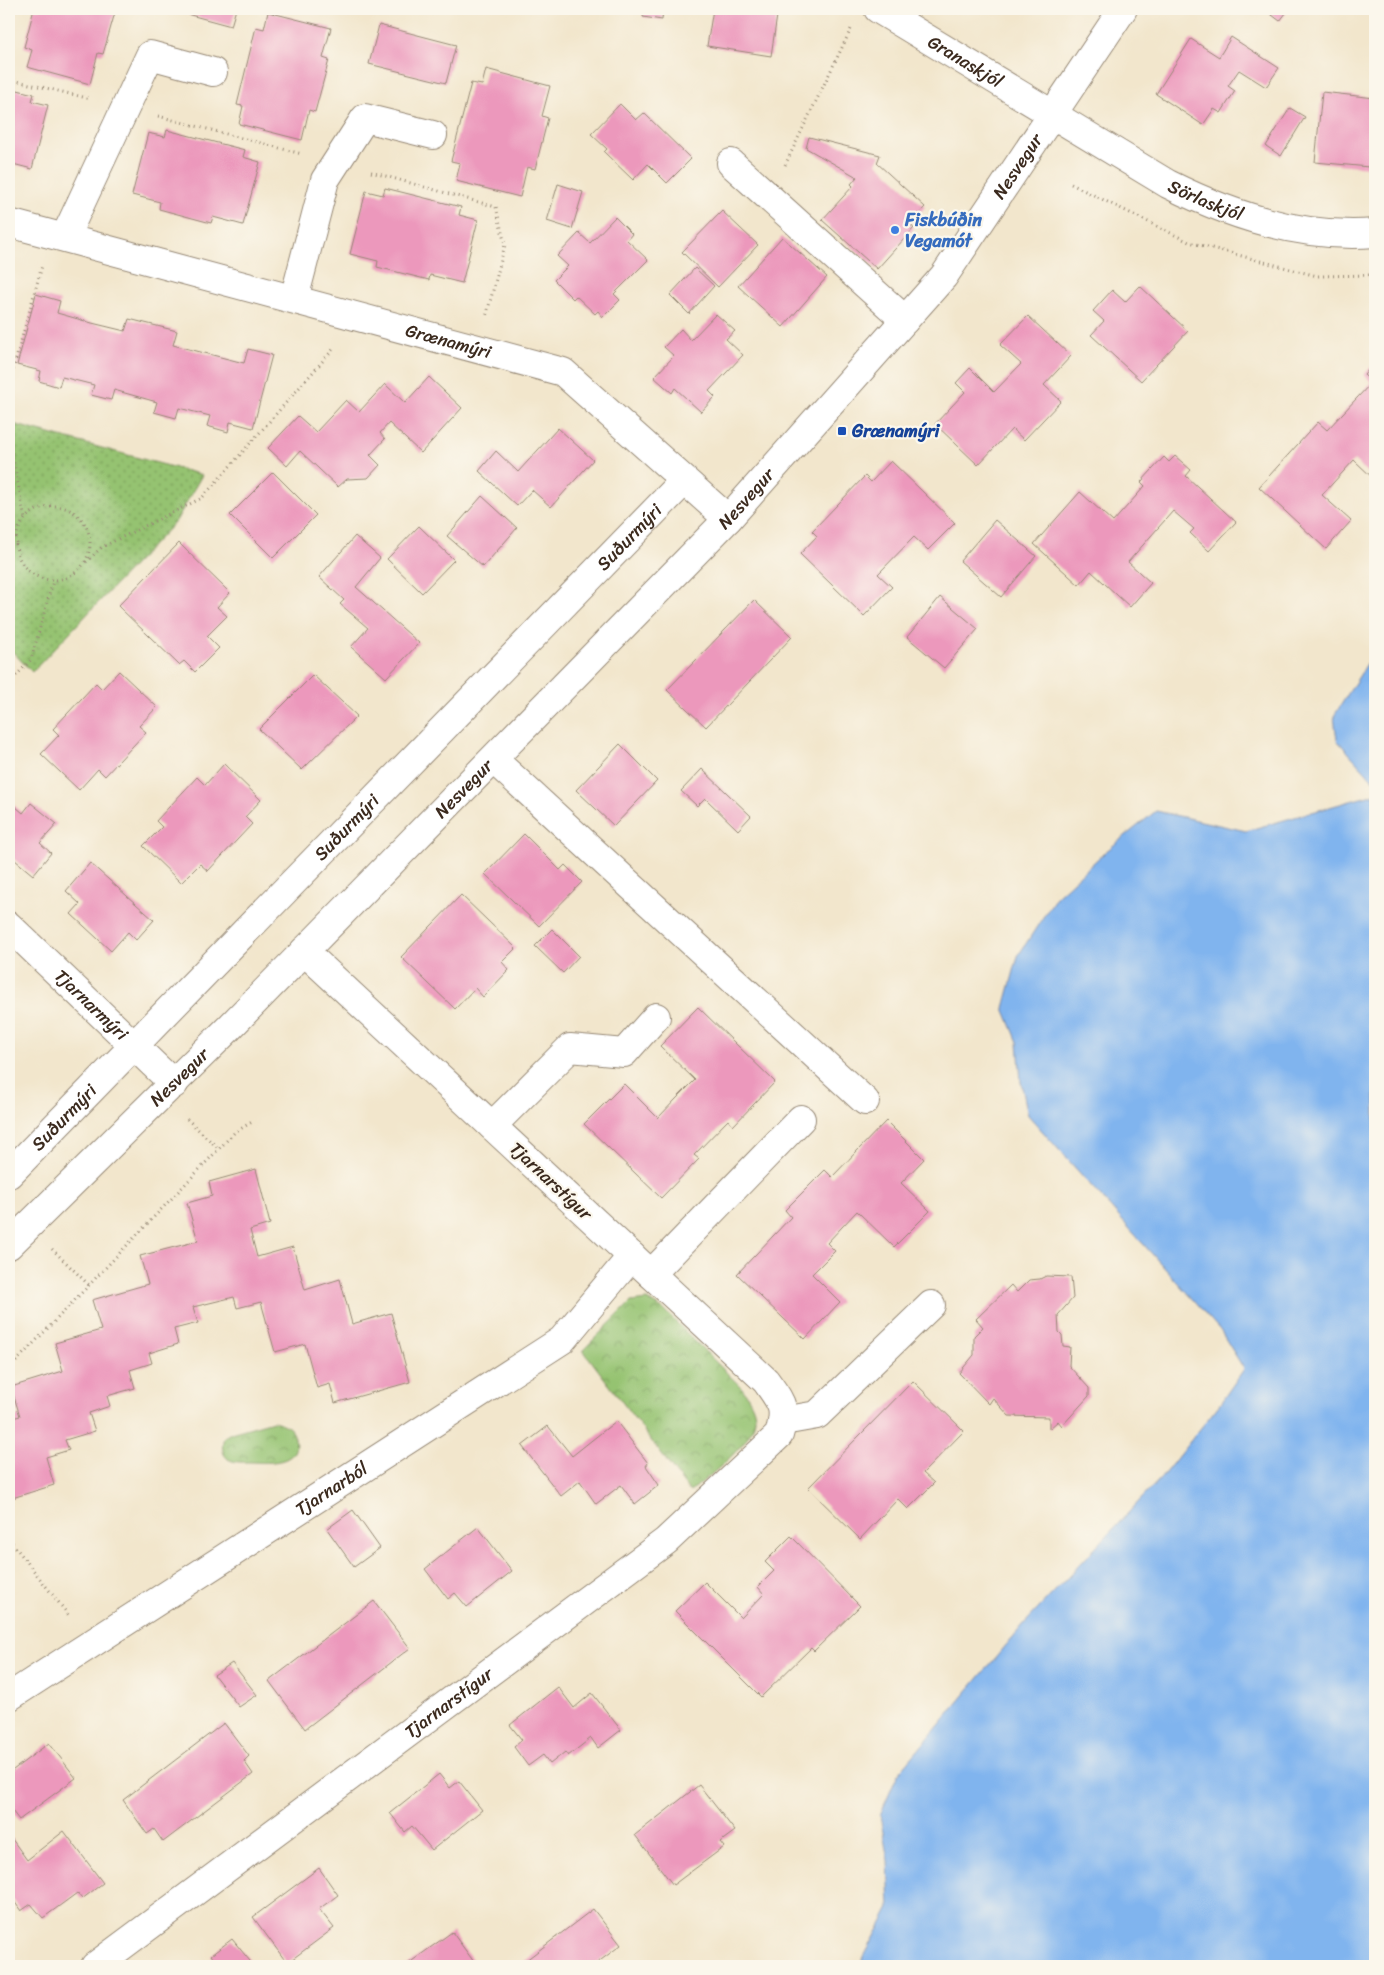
<svg xmlns="http://www.w3.org/2000/svg" width="1384" height="1975" font-family="Sriracha,sans-serif">
  <style>
    .grass { fill: url(#grass-dots); stroke: #687648 }
    .park { fill: url(#park-crowns); stroke: #687648 }
    .water { fill: #80b4ee; stroke: #5e6f86 }
    .building { fill: #ec98bc }
    .lines { fill: none; stroke-linecap: round; stroke-linejoin: round }
    .minor-casing { stroke: #968875; stroke-width: 30 }
    .path { stroke: #968875; stroke-width: 3; stroke-dasharray: 1 4; stroke-linecap: butt }
    .minor { stroke: #fff; stroke-width: 28 }
    .shop-dot { fill: #3f7fe0; stroke: #fbf7ec; stroke-width: 2 }
    .transit-dot { fill: #1a4fb4; stroke: #fbf7ec; stroke-width: 2 }
    .labels { text-anchor: middle; stroke-width: 4.5; stroke-linejoin: round; paint-order: stroke }
    .street-label { font-size: 18px; fill: #3b2a1e; stroke: #fbf7ec }
    .shop-label { font-size: 18px; font-weight: bold; fill: #366cbe; stroke: #fbf7ec; text-anchor: start }
    .transit-label { font-size: 18px; font-weight: bold; fill: #164399; stroke: #fbf7ec; text-anchor: start }
  </style>
  <defs>
    <pattern id="grass-dots" width="8" height="8" patternUnits="userSpaceOnUse" patternTransform="scale(1.25)"><rect width="8" height="8" fill="#95c371"/><path d="M2 2h.1M6 6h.1" fill="none" stroke="#7b9f5c" stroke-width="1.8" stroke-linecap="round"/></pattern>
    <pattern id="park-crowns" width="20" height="18" patternUnits="userSpaceOnUse" patternTransform="scale(1.25)"><rect width="20" height="18" fill="#95c371"/><path d="M2 6a3 3 0 1 1 6 0M12 15a3 3 0 1 1 6 0" fill="none" stroke="#7b9f5c"/></pattern>
  </defs>
  <rect width="100%" height="100%" fill="#fbf7ec"/>
  <filter id="ink" filterUnits="userSpaceOnUse"><feTurbulence type="fractalNoise" baseFrequency=".02" numOctaves="2"/><feDisplacementMap in="SourceGraphic" scale="10" xChannelSelector="R" yChannelSelector="G"/><feConvolveMatrix kernelMatrix="1 2 1 2 8 2 1 2 1" color-interpolation-filters="sRGB"/></filter>
  <filter id="wash" filterUnits="userSpaceOnUse"><feTurbulence type="fractalNoise" baseFrequency=".0096" numOctaves="4" result="noise"/><feDisplacementMap in="SourceGraphic" scale="20" xChannelSelector="R" yChannelSelector="G"/><feGaussianBlur stdDeviation="1.12" result="paint"/><feColorMatrix in="noise" values="0 0 0 0 0 0 0 0 0 0 0 0 0 0 0 0 0 1.4 0 .05"/><feComposite in="paint" operator="in"/></filter>
  <g filter="url(#wash)">
    <rect width="100%" height="100%" fill="#f2e6cc"/>
    <!-- grass -->
    <path class="grass" d="M9 423 202 475 176 521 32 672 9 648Z"/>
    <!-- park -->
    <path class="park" d="M647 1300 664 1310 742 1388C749 1398 758 1411 754 1424 745 1450 710 1475 690 1492L583 1350 631 1302Z
      M273 1421C282 1423 291 1426 294 1435 304 1465 269 1463 251 1462 244 1462 234 1463 228 1459 221 1453 222 1445 224 1437L231 1433Z"/>
    <!-- water -->
    <path class="water" d="M1375 651V782L1337 740 1334 716Z
      M1375 794V1966H859L890 1908 888 1861 880 1815 898 1774 1024 1624 1161 1478 1219 1405 1244 1369 1220 1330 1028 1115 1021 1082 1018 1042 1004 1008 1018 956 1056 897 1104 853 1156 811 1246 831Z"/>
    <g id="blocks">
      <!-- building -->
      <path class="building" d="M34 9H116L103 54 98 53 90 84 27 67 32 50 24 47Z
        M168 9H236L231 26Z
        M644 9H663L662 20 643 17Z
        M713 9H778L771 56 707 46Z
        M1264 9H1289L1280 21Z
        M268 12 331 28 323 58 329 60 315 112 309 110 302 140 239 124 243 106 237 105 256 27 264 29Z
        M379 25 456 45 446 83 369 64Z
        M1231 37 1279 68 1266 87 1239 70 1228 86 1235 91 1221 113 1214 109 1203 125 1156 94 1191 39 1219 57Z
        M486 69 550 86 542 116 548 118 535 169 527 167 520 197 456 181 460 163 451 161 471 83 482 85Z
        M9 88 34 94 32 101 48 105 32 169 9 163Z
        M1322 92 1375 98 1369 167 1315 162Z
        M620 104 636 120 644 113 691 159 667 183 648 164 633 180 604 152 607 149 591 134Z
        M1290 108 1305 117 1281 156 1266 146Z
        M167 130 245 150 243 157 260 162 243 225 213 217 211 223 159 209 160 202 132 195 148 133 165 137Z
        M809 137 880 155 877 163 925 207 909 224 914 228 877 269 822 220 853 186 851 184 857 177 806 148Z
        M558 184 583 192 572 229 547 221Z
        M385 188 461 207 459 215 478 220 462 283 430 275 429 280 377 267 378 261 350 254 366 191 383 195Z
        M722 211 758 245 718 287 682 252Z
        M615 217 632 234 627 240 648 260 614 294 620 300 603 317 598 311 595 314 576 296 573 299 554 280 568 266 557 256 579 233 590 243Z
        M782 237 827 277 783 327 738 286Z
        M695 268 714 286 689 314 670 295Z
        M1140 286 1188 331 1141 381 1091 335 1104 321 1093 311 1112 290 1125 302Z
        M36 294 60 301 57 313 92 323 125 331 129 319 177 331 173 345 244 363 248 349 272 355 253 428 230 422 228 432 207 426 210 416 179 408 176 418 154 412 157 402 114 390 111 400 91 395 94 385 62 377 59 387 39 381 41 371 17 365Z
        M716 314 735 331 726 339 743 355 709 391 715 397 701 412 675 388 672 393 654 377 674 356 664 347 681 329 691 340Z
        M1028 316 1071 356 1044 385 1061 401 1024 440 1012 429 978 465 935 424 965 392 956 383 970 368 994 392 1021 364 1000 345Z
        M1375 362V480L1354 460 1322 495 1351 521 1326 549 1259 487 1318 422 1327 430 1372 382 1364 375Z
        M429 377 462 408 421 453 389 423 380 433 385 439 370 455 380 465 368 478 347 479 338 487 300 451 287 466 268 448 298 416 316 432 346 400 359 412 385 384 405 403Z
        M558 428 593 460 551 507 532 490 517 506 479 471 496 451 518 472Z
        M1175 456 1191 470 1186 476 1236 522 1209 551 1190 533 1194 529 1173 511 1128 562 1151 583 1130 607 1091 571 1079 585 1034 544 1080 492 1113 522 1145 486 1141 482 1164 457 1169 462Z
        M891 461 955 523 928 550 914 537 878 574 892 587 864 616 800 554 817 536 812 531 865 476 871 482Z
        M273 472 316 515 273 558 230 515Z
        M482 496 517 528 483 567 447 536Z
        M995 520 1036 556 1001 597 960 561Z
        M419 526 454 560 422 593 387 559Z
        M355 536 380 558 356 587 419 643 386 678 351 647 368 628 340 604 344 600 319 577Z
        M179 543 230 593 217 607 227 616 207 636 219 648 195 672 184 661 179 665 118 606Z
        M940 597 978 629 944 668 907 637Z
        M754 600 792 637 706 727 667 690Z
        M119 671 157 707 139 726 146 732 105 776 98 769 79 790 41 754 59 735 53 729 96 683 102 689Z
        M313 675 357 716 302 770 259 729Z
        M620 744 657 781 614 826 576 790Z
        M224 764 261 800 245 817 252 824 208 871 200 864 181 883 143 846 162 827 156 821 197 777 205 785Z
        M702 769 751 816 738 830 705 798 697 806 681 791Z
        M9 801 23 813 31 803 57 824 40 843 51 853 33 875 9 855Z
        M524 834 560 870 565 865 582 882 539 926 485 874Z
        M90 863 154 920 136 940 128 932 111 951 71 914 80 904 66 891Z
        M461 895 516 948 502 962 509 970 483 997 475 988 455 1009 401 957Z
        M552 929 579 956 563 973 535 946Z
        M698 1007 775 1082 733 1126 728 1120 694 1155 699 1159 661 1198 584 1124 624 1084 658 1118 676 1099 695 1080 660 1046Z
        M886 1121 924 1159 901 1183 930 1211 894 1247 857 1211 827 1243 835 1251 812 1274 840 1302 805 1339 737 1274 791 1217 785 1210 825 1170 832 1177Z
        M256 1169 270 1224 250 1230 257 1257 293 1247 305 1290 340 1279 352 1324 391 1313 410 1382 335 1403 330 1384 317 1388 305 1344 275 1352 261 1302 237 1308 234 1297 193 1307 198 1323 174 1329 178 1344 149 1353 152 1363 130 1370 135 1388 107 1396 110 1406 89 1413 95 1431 65 1440 69 1450 46 1457 54 1485 9 1499V1419L20 1416 11 1387 63 1371 55 1343 101 1330 92 1300 148 1284 140 1256 198 1241 187 1203 212 1196 209 1182Z
        M1046 1276 1071 1277 1073 1298 1058 1315 1059 1332 1062 1335 1063 1346 1070 1347 1069 1366 1089 1388V1396L1062 1426 1058 1421 1049 1429V1417L1009 1416 993 1398 989 1404 959 1373 974 1355V1336L983 1327 976 1319 1011 1285 1017 1292 1029 1280 1040 1279Z
        M913 1381 964 1431 923 1473 934 1483 908 1509 898 1499 860 1539 808 1488Z
        M616 1421 648 1463 646 1466 659 1485 635 1504 621 1485 596 1504 580 1481 561 1496 522 1446 548 1426 572 1456Z
        M353 1510 380 1548 354 1567 327 1529Z
        M478 1527 512 1571 467 1607 455 1593 448 1599 425 1569Z
        M791 1536 860 1606 814 1651 811 1648 761 1697 675 1611 705 1582 741 1618 764 1594 758 1587 774 1571 765 1562Z
        M374 1601 410 1648 305 1729 269 1681Z
        M232 1663 257 1695 239 1707 214 1675Z
        M558 1687 574 1708 592 1693 621 1730 598 1748 591 1738 568 1756 565 1752 550 1764 543 1755 528 1766 514 1747 522 1740 510 1725Z
        M224 1723 249 1756 244 1761 253 1774 163 1842 154 1829 147 1834 123 1800Z
        M49 1743 76 1778 19 1820 9 1807V1773Z
        M439 1774 450 1788 459 1781 482 1810 432 1850 412 1826 405 1832 390 1813Z
        M699 1785 735 1831 720 1842 724 1847 673 1885 635 1835Z
        M64 1831 103 1883 82 1899 77 1893 43 1918 31 1904 21 1911 9 1894V1835L27 1860Z
        M319 1868 338 1895 319 1909 334 1928 287 1963 253 1917Z
        M593 1909 621 1945 593 1966H523L521 1964Z
        M452 1932 477 1966H405Z
        M232 1939 254 1966H219L211 1955Z"/>
    </g>
  </g>
  <g filter="url(#ink)">
    <use href="#blocks" fill-opacity="0" stroke="#968875" stroke-width="1"/>
    <g class="lines">
      <defs>
        <g id="minor">
          <path id="s1" d="M878 9 1168 184C1232 216 1303 239 1375 233"/>
          <path d="M731 163 905 320"/>
          <path id="s2" d="M9 223 563 372 728 519"/>
          <path d="M65 237 150 55 213 72"/>
          <path d="M294 299 325 180 365 118 433 135"/>
          <path d="M494 760 865 1101"/>
          <path id="s3" d="M9 926 174 1084"/>
          <path d="M492 1126 570 1048 624 1053 656 1017"/>
          <path id="s4" d="M9 1174 684 481"/>
          <path id="s5" d="M9 1245 229 1028 728 519 944 276 1123 9"/>
          <path d="M651 1274 801 1119"/>
          <path d="M783 1421 817 1415 931 1305"/>
          <path id="s6" d="M9 1697 562 1340 632 1256"/>
          <path id="s7" d="M95 1966 666 1541 779 1435C787 1407 782 1404 766 1381L304 951"/>
        </g>
      </defs>
      <!-- minor casing -->
      <use href="#minor" class="minor-casing"/>
      <!-- path -->
      <path class="path" d="M9 79 91 99
        M158 116 302 154
        M785 165 851 29
        M371 172 496 207 505 245 486 317
        M1071 184 1189 242 1317 276 1375 275
        M9 384 42 266
        M9 438 25 519
        M16 543a37 37 0 1 1 74 0a37 37 0 1 1-74 0Z
        M86 562 102 547 202 498 335 347
        M9 683 31 660 53 581
        M187 1119 219 1149
        M52 1249 89 1285
        M9 1369 235 1132 252 1122
        M9 1539 70 1617"/>
      <!-- minor -->
      <use href="#minor" class="minor"/>
    </g>
  </g>
  <!-- markers -->
  <circle class="shop-dot" cx="895" cy="230" r="5"/>
  <rect class="transit-dot" x="837" y="426" width="10" height="10" rx="2.5"/>
  <g class="labels">
    <!-- street labels -->
    <g class="street-label">
      <text dy="6" stroke="none"><textPath href="#s1" startOffset="102">Granaskjól</textPath></text>
      <text dy="6" stroke="none"><textPath href="#s5" startOffset="1479">Nesvegur</textPath></text>
      <text dy="6" stroke="none"><textPath href="#s1" startOffset="380">Sörlaskjól</textPath></text>
      <text dy="6" stroke="none"><textPath href="#s2" startOffset="455">Grænamýri</textPath></text>
      <text dy="6" stroke="none"><textPath href="#s5" startOffset="1049">Nesvegur</textPath></text>
      <text dy="6" stroke="none"><textPath href="#s4" startOffset="889">Suðurmýri</textPath></text>
      <text dy="6" stroke="none"><textPath href="#s5" startOffset="644">Nesvegur</textPath></text>
      <text dy="6" stroke="none"><textPath href="#s4" startOffset="484">Suðurmýri</textPath></text>
      <text dy="6" stroke="none"><textPath href="#s3" startOffset="114">Tjarnarmýri</textPath></text>
      <text dy="6" stroke="none"><textPath href="#s5" startOffset="239">Nesvegur</textPath></text>
      <text dy="6" stroke="none"><textPath href="#s4" startOffset="79">Suðurmýri</textPath></text>
      <text transform="translate(551 1181) rotate(43)" y="6">Tjarnarstígur</text>
      <text dy="6" stroke="none"><textPath href="#s6" startOffset="384">Tjarnarból</textPath></text>
      <text dy="6" stroke="none"><textPath href="#s7" startOffset="441">Tjarnarstígur</textPath></text>
    </g>
    <!-- shop labels -->
    <g class="shop-label">
      <text x="905" y="226">Fiskbúðin<tspan x="905" dy="21">Vegamót</tspan></text>
    </g>
    <!-- transit labels -->
    <g class="transit-label">
      <text x="852" y="437">Grænamýri</text>
    </g>
  </g>
  <!-- margin -->
  <rect width="1384" height="1975" fill="none" stroke="#fbf7ec" stroke-width="30"/>
</svg>
